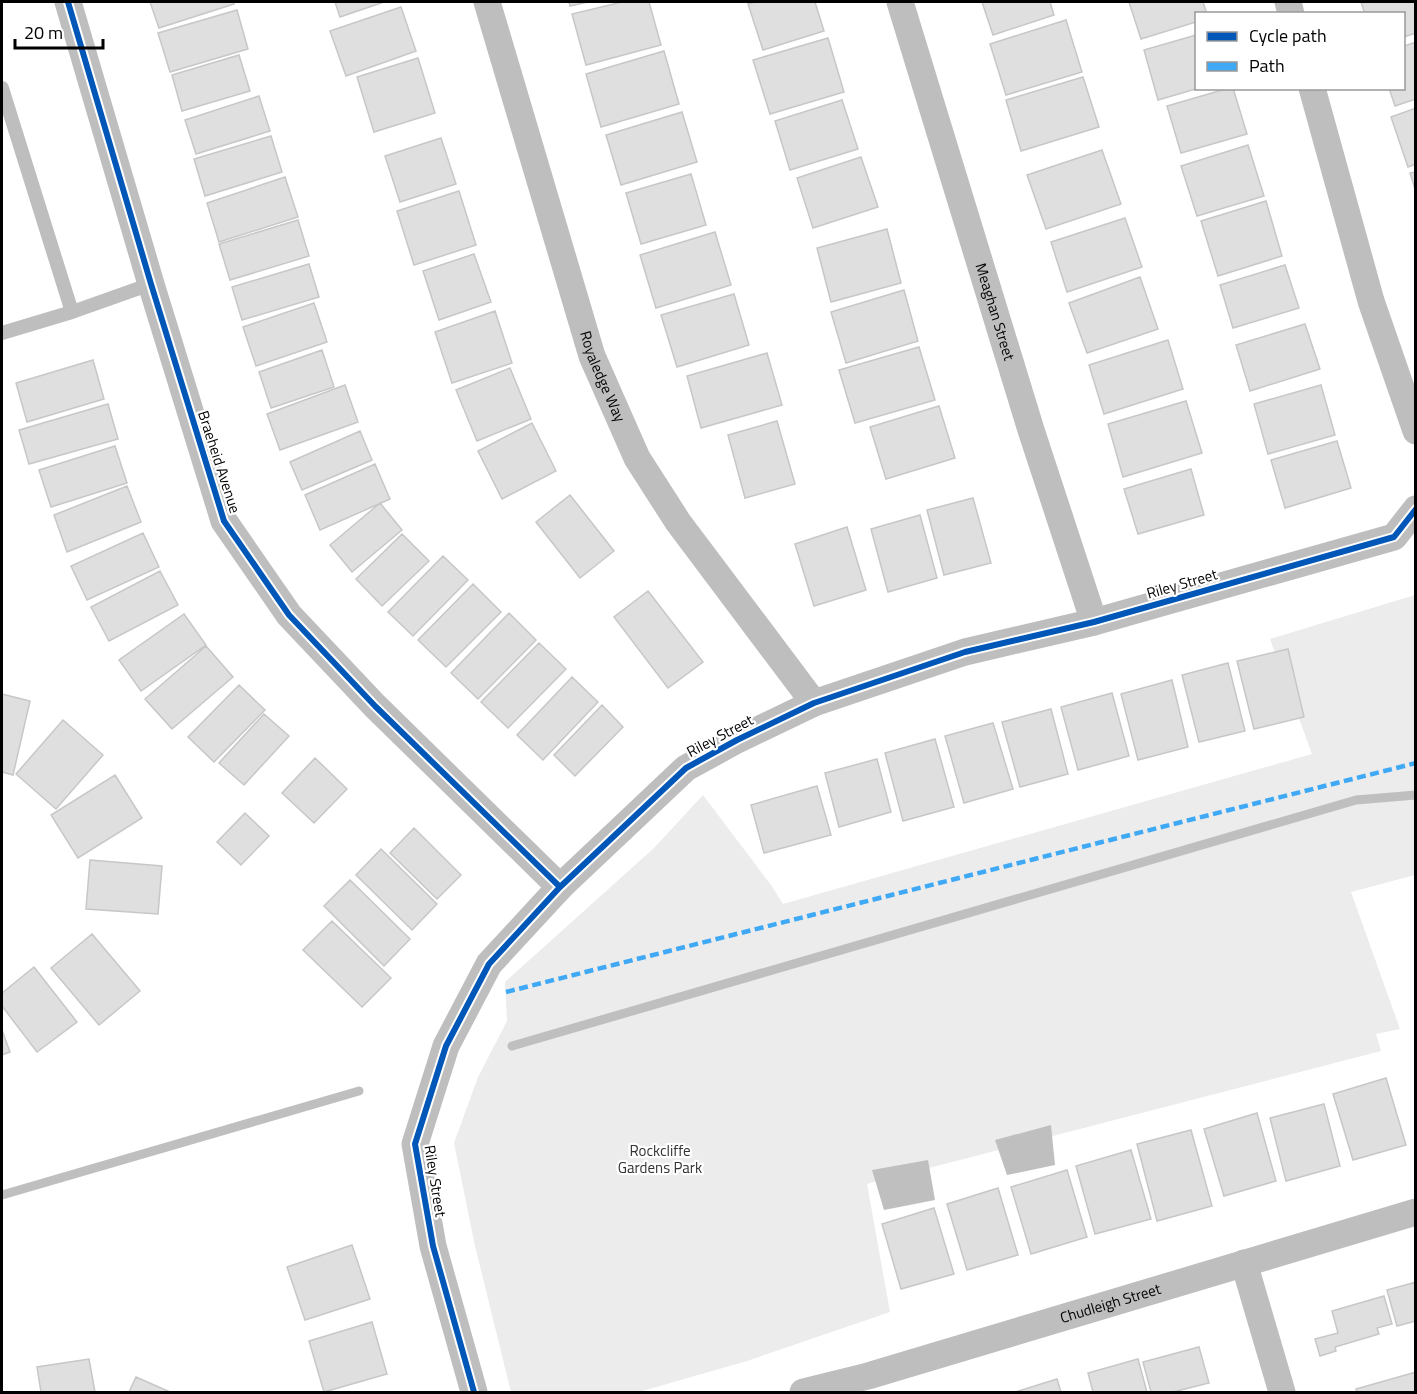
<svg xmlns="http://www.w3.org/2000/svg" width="1417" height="1394" font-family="'Titillium Web',sans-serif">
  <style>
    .green { fill: #ececec }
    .water { fill: #bfbfbf }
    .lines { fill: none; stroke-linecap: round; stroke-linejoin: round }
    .stream { stroke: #bfbfbf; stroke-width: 9 }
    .building { fill: #dfdfdf; stroke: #c7c7c7; stroke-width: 1.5 }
    .service { stroke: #bebebe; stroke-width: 14 }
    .minor { stroke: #bebebe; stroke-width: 27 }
    .quiet { stroke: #3fa9f5; stroke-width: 4.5; stroke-dasharray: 9 4.5; stroke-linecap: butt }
    .cycleway-casing { stroke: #fff; stroke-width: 10 }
    .cycleway { stroke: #0057b8; stroke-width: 6 }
    .labels { text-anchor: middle; stroke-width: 4.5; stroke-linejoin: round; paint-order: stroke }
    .street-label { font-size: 15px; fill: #000; stroke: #fff }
    .park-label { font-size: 15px; fill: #333; stroke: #fff }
  </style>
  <rect width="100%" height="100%" fill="#fff"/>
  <!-- green -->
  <path class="green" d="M1415 595V875L1351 892 1400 1029 1376 1034 1381 1051 867 1184 890 1312 747 1361 639 1392H511L475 1246 454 1143 478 1077 507 1021 505 982 654 848 703 795 771 885 783 904 1312 754 1270 639Z"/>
  <!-- water -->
  <path class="water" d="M1051 1125 1055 1165 1007 1175 995 1140Z
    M928 1160 935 1200 884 1210 872 1170Z"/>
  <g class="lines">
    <!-- stream -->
    <path class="stream" d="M512 1046 1356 800 1416 795
      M2 1195 359 1091"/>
  </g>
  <!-- building -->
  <path class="building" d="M150 2H233L234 4 159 28Z
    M335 2H384L340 17Z
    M569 2H588L570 6Z
    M622 2H649L661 45 586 65 572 14Z
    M755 2H815L824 31 763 50 748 4Z
    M982 2H1050L1054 15 993 35Z
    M1129 2H1203L1207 14H1196V22L1141 39Z
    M1361 2H1416V33L1404 37V14H1365Z
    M401 7 416 51 346 76 330 31Z
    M237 10 248 49 170 72 158 33Z
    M1066 20 1082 72 1006 95 990 44Z
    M1196 35V88H1199L1158 100 1144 50Z
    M828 38 844 92 770 114 753 60Z
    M1416 42V99L1395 106 1389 88H1404V46Z
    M664 51 679 104 601 127 586 74Z
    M239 55 250 91 182 111 172 75Z
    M418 58 435 113 374 132 357 77Z
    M1083 77 1099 127 1021 151 1006 100Z
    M1229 88H1233L1247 134 1181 153 1167 106Z
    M259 96 270 131 196 154 185 120Z
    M842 100 858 149 790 170 775 121Z
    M1416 108V164L1408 167 1391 117Z
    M682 112 697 162 621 185 606 135Z
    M271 136 282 172 205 196 194 159Z
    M441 138 456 184 400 202 385 156Z
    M1248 145 1264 196 1197 216 1181 166Z
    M1102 150 1121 204 1046 229 1027 175Z
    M861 157 878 207 813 228 797 178Z
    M1416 172V192L1410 173Z
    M691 174 706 225 641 244 626 193Z
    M285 177 298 217 219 242 207 203Z
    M459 191 476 245 414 265 397 211Z
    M1266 201 1282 256 1218 276 1201 221Z
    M1125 218 1142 267 1067 292 1051 242Z
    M298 220 309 256 230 280 219 244Z
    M887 229 901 283 831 302 817 248Z
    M715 232 731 285 656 308 640 255Z
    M474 254 491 302 439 320 423 271Z
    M309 264 319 297 242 320 232 287Z
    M1285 265 1299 308 1233 328 1220 285Z
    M1140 277 1158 329 1087 353 1069 303Z
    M904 290 918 341 846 363 831 312Z
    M734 294 749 345 677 367 661 315Z
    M314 303 327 342 256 366 243 327Z
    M495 311 512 363 452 383 435 332Z
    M1305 324 1320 369 1250 391 1236 345Z
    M1168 340 1183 389 1104 414 1089 365Z
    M919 347 935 400 855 423 839 370Z
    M322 350 334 387 271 408 259 372Z
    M767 353 782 405 701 428 687 376Z
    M93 360 104 399 27 422 16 383Z
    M510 368 531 419 477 441 456 390Z
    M345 385 358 422 280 450 267 414Z
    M1321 385 1335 435 1268 454 1254 404Z
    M1186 401 1202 453 1123 477 1108 424Z
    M108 404 118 439 29 464 19 430Z
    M939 406 955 458 886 479 870 427Z
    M777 421 795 484 745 498 728 435Z
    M532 423 556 471 502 499 478 451Z
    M360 431 372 460 302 490 290 462Z
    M1337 441 1351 488 1285 508 1271 460Z
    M115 446 127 483 51 507 39 470Z
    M375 464 390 499 320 530 305 495Z
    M1191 469 1204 515 1138 534 1124 489Z
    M127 486 141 522 67 552 54 515Z
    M570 495 614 551 580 578 536 522Z
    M973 498 991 563 944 575 927 510Z
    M380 503 402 530 352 572 330 545Z
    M920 515 937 578 888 592 871 529Z
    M847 527 866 590 814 606 795 544Z
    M143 533 159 567 87 600 71 566Z
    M402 534 429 561 382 606 356 579Z
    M443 556 468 580 413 636 388 612Z
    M160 571 178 605 109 641 91 607Z
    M473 584 501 612 446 667 418 640Z
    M648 591 703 662 668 688 614 617Z
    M509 613 536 640 478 699 451 673Z
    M184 614 206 645 141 691 119 660Z
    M539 643 566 669 508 728 481 702Z
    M206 646 233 677 172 729 145 699Z
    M1288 649 1304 717 1254 729 1237 661Z
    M1228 663 1245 731 1199 742 1182 675Z
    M572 677 598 702 543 760 517 735Z
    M1172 680 1188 747 1138 760 1121 694Z
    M239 685 265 710 214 762 188 737Z
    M1112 693 1129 756 1078 770 1061 707Z
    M2 694 30 701 13 775 2 772Z
    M602 705 623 727 575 776 554 755Z
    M1051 709 1068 774 1020 787 1002 722Z
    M264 714 289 736 244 785 219 763Z
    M63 720 103 755 56 809 16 774Z
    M993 723 1013 789 964 803 945 736Z
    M935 739 954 807 903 821 885 753Z
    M315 758 347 789 314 823 282 793Z
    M877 759 891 812 839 827 825 773Z
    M115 775 142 818 78 858 51 815Z
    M817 786 831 835 764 853 751 805Z
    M245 813 269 836 241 865 217 842Z
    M414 828 461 875 437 899 390 853Z
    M381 849 437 904 412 930 356 875Z
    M90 860 162 866 158 914 86 909Z
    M350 880 410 939 384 966 324 906Z
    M332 921 391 978 362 1007 303 950Z
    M92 934 140 991 99 1025 51 968Z
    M34 967 77 1022 37 1052 2 1006V993Z
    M2 1030 10 1052 2 1055Z
    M1386 1078 1406 1145 1353 1160 1333 1094Z
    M1324 1104 1340 1166 1286 1181 1270 1118Z
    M1257 1113 1276 1181 1224 1196 1204 1129Z
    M1191 1130 1212 1206 1157 1221 1137 1144Z
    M1131 1150 1151 1219 1095 1234 1076 1166Z
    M1067 1170 1087 1237 1031 1254 1011 1187Z
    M998 1188 1018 1255 967 1270 947 1204Z
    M934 1208 954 1274 901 1289 882 1224Z
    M352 1245 370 1299 305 1320 287 1267Z
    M1416 1282V1321L1397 1326 1387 1290Z
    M1384 1296 1392 1324 1377 1328 1379 1334 1335 1347 1336 1351 1320 1356 1315 1339 1338 1333 1332 1311Z
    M372 1322 387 1374 324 1392 309 1341Z
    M1199 1347 1209 1383 1173 1392H1151L1143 1362Z
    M89 1359 95 1392H41L37 1367Z
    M1138 1359 1147 1392H1093L1088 1373Z
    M1416 1372V1392H1357L1356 1389Z
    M136 1377 170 1392H129Z
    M1057 1379 1061 1392H1015Z"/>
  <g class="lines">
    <!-- service -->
    <path class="service" d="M2 88 72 312 151 284
      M2 333 72 312"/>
    <!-- minor -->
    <g class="minor">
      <path d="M68 2 151 284 224 521 289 615 375 706 560 887"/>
      <path id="s1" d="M487 2 592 356 637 458 678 522 814 703"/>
      <path id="s2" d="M900 2 1031 430 1094 622"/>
      <path d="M1288 2 1291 14"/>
      <path d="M1312 88 1371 301 1416 431"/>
      <path d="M1244 1263 1282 1392"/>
      <path d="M474 1392 433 1246 415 1144 446 1046 489 964 560 887 686 768 737 740 814 703 965 652 1094 622 1394 537 1416 509"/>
      <path id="s3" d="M803 1392 868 1376 1416 1212"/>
    </g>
    <!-- quiet -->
    <path class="quiet" d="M506 992 1416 763"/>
    <defs>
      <path id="cycleway" d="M68 2 151 284 224 521 289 615 375 706 560 887
        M474 1392 433 1246 415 1144 446 1046 489 964 560 887 686 768 737 740 814 703 965 652 1094 622 1394 537 1416 509"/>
    </defs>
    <!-- cycleway casing -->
    <use href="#cycleway" class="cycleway-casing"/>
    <!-- cycleway -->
    <use href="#cycleway" class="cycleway"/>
  </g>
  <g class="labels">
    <!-- street labels -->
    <g class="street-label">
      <text dy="5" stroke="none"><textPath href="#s2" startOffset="324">Meaghan Street</textPath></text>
      <text dy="5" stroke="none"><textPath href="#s1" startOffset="392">Royaledge Way</textPath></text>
      <text transform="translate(219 462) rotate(72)" y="5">Braeheid Avenue</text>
      <text transform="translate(1182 584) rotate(-16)" y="5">Riley Street</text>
      <text transform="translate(720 736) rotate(-28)" y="5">Riley Street</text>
      <text transform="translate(435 1181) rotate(81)" y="5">Riley Street</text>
      <text dy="5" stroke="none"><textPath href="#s3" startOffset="320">Chudleigh Street</textPath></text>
    </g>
    <!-- park labels -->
    <g class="park-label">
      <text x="660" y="1156">Rockcliffe<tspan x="660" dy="17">Gardens Park</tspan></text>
    </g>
  </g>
  <!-- border -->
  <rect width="1417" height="1394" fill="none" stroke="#000000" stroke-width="6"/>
  <!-- legend -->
  <rect x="1195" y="12" width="210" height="78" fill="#ffffff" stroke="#999999" stroke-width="1.5"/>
  <rect x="1207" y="32" width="30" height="9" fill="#0057b8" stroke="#999999" stroke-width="1.5"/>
  <text x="1249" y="42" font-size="18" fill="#000000">Cycle path</text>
  <rect x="1207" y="62" width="30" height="9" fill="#3fa9f5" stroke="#999999" stroke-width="1.5"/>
  <text x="1249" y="72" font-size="18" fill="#000000">Path</text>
  <!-- scale -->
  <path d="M15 39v9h88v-9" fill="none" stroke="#000000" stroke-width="3"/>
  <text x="24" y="39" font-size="18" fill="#000000" stroke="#ffffff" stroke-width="4.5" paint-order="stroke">20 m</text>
</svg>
